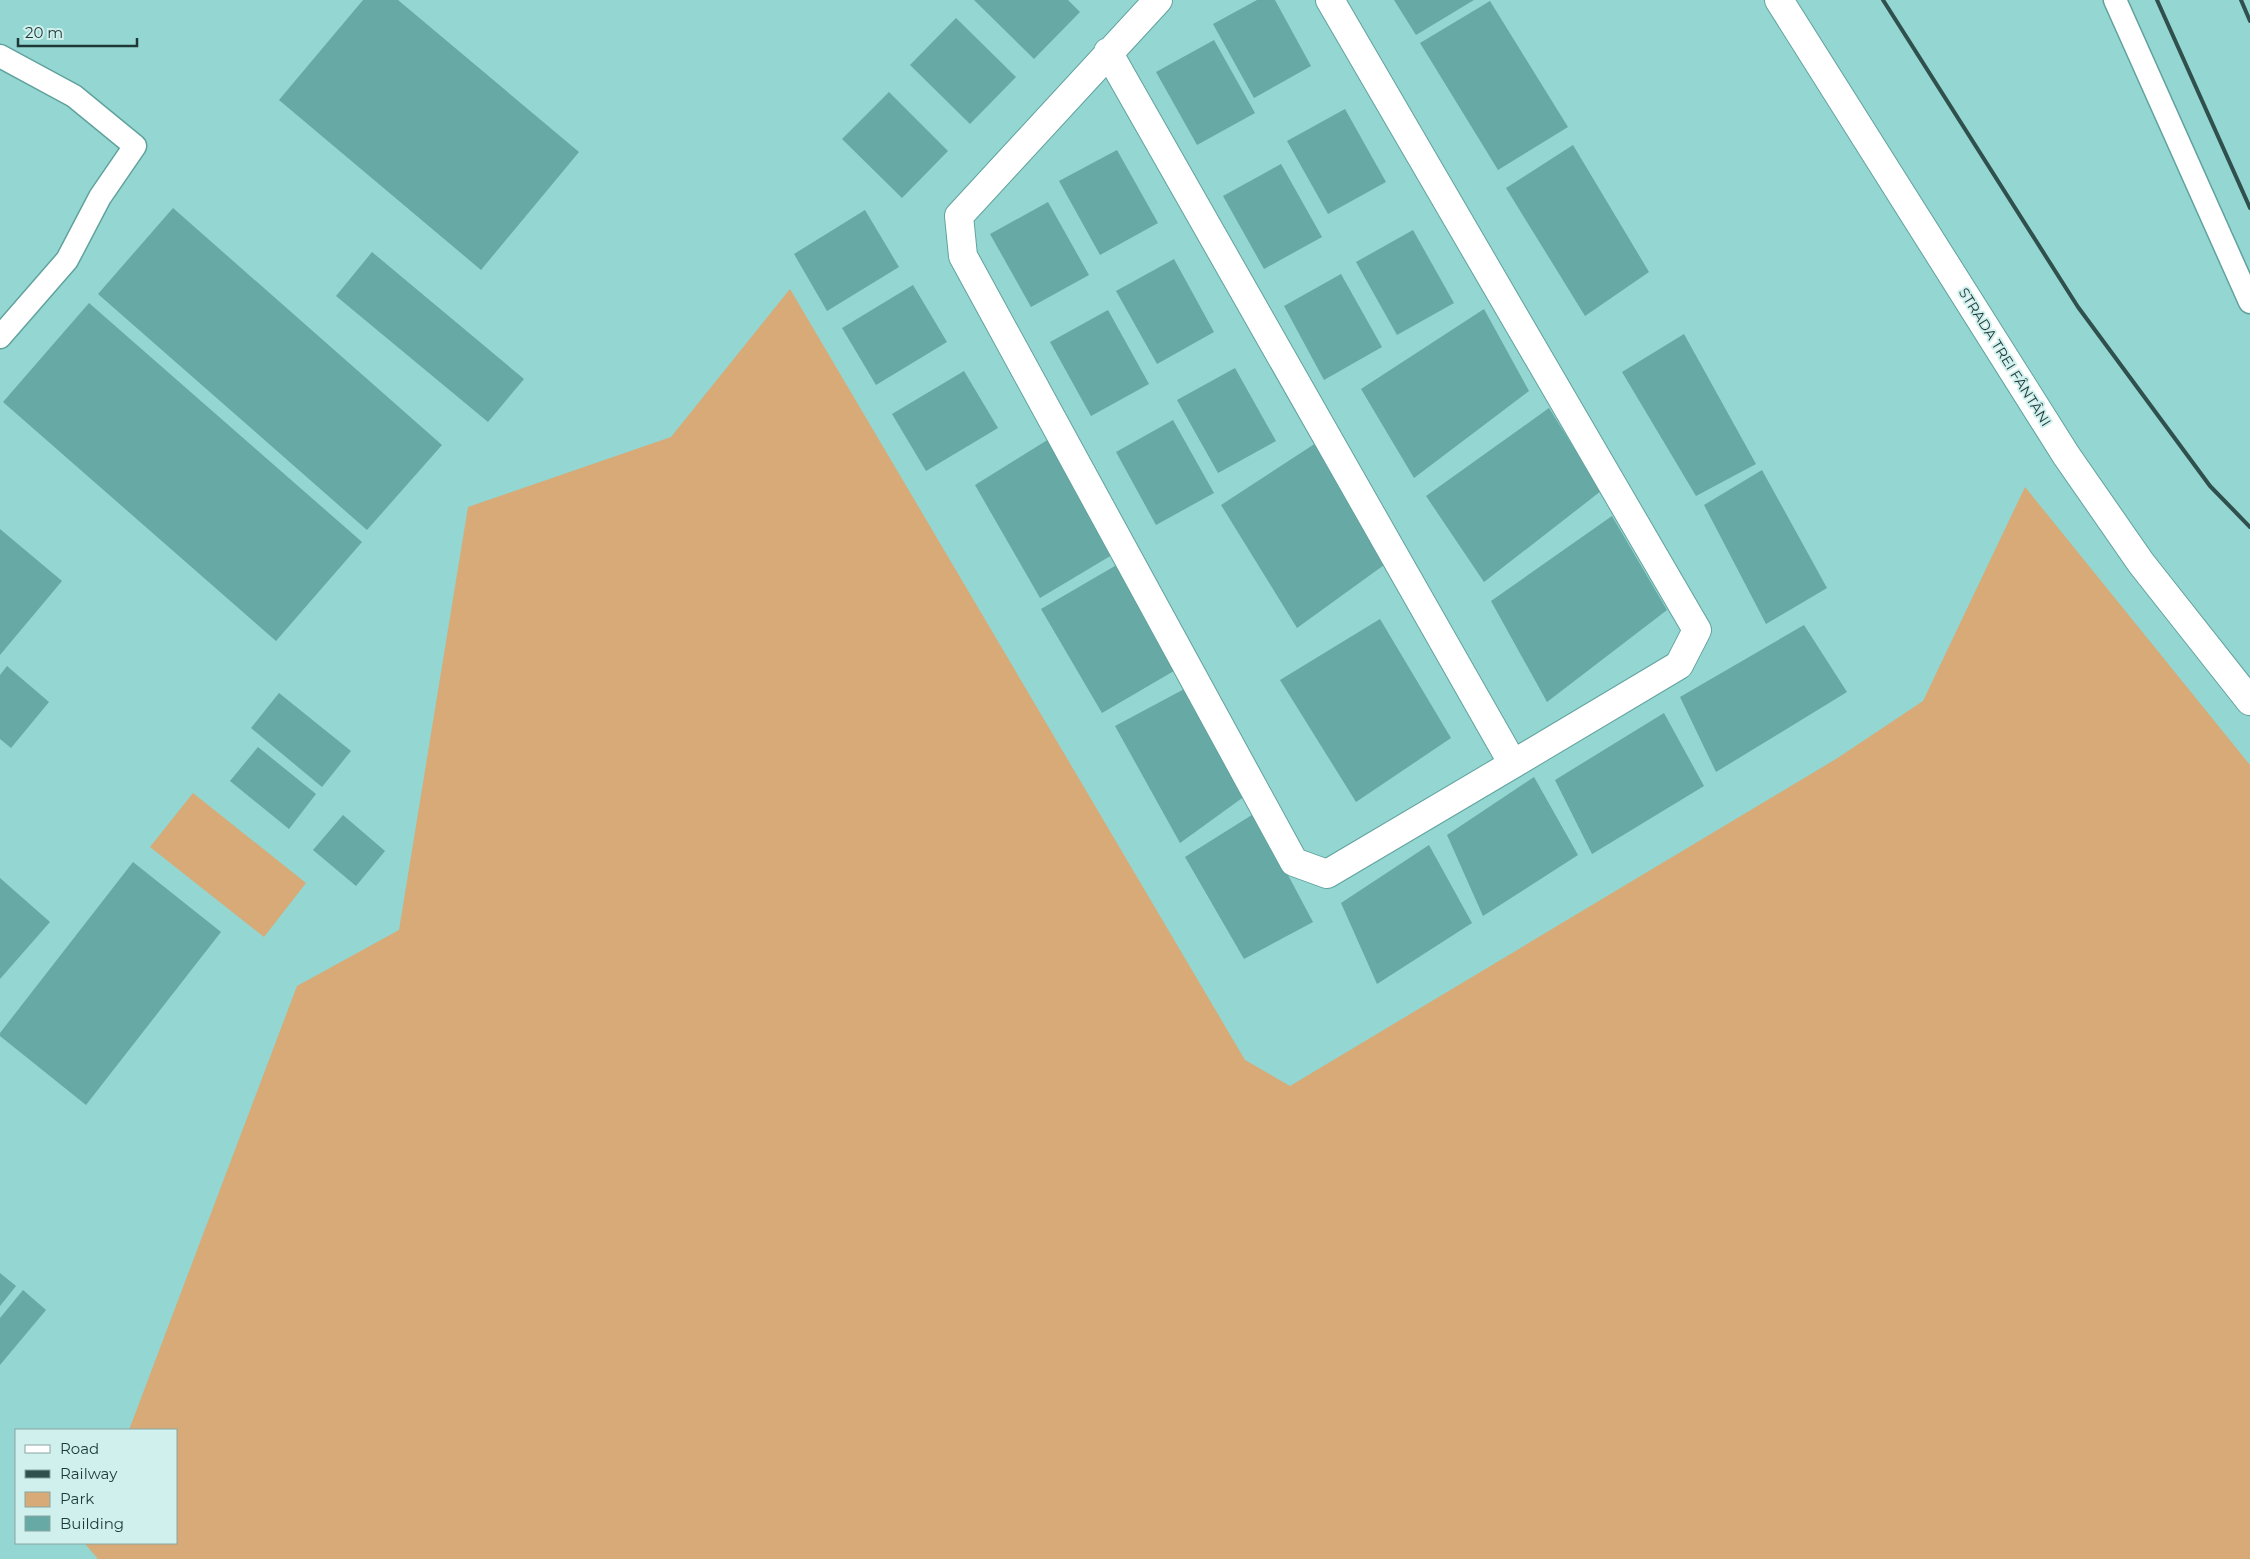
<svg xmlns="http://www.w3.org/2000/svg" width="2250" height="1559" font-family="Montserrat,sans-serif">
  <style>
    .green { fill: #d7aa77 }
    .building { fill: #67a9a4 }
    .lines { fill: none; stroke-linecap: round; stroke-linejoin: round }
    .lane-casing { stroke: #61a29d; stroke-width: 25 }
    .street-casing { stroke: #61a29d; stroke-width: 30 }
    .secondary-casing { stroke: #61a29d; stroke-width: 30 }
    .lane { stroke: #fff; stroke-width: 22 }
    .street { stroke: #fff; stroke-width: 28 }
    .secondary { stroke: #fff; stroke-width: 28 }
    .rail { stroke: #2f504d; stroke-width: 4 }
    .labels { text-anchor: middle; stroke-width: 4; stroke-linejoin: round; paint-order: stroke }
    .street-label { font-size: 14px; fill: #1d3836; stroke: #d0f0ed }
  </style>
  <rect width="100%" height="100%" fill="#94d6d1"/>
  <!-- green -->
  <path class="green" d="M790 289 1245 1060 1290 1086 1836 759 1923 701 2025 487 2250 765V1559H98L86 1545 87 1543H176V1430H129L297 986 399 930 468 507 671 437Z
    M193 793 306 883 264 937 150 847Z"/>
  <!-- building -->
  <path class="building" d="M363 0H398L579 152 481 270 279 100Z
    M974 0H1068L1080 12 1034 59Z
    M1257 0H1275L1311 66 1254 98 1213 24Z
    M1394 0H1474L1416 35Z
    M1490 1 1568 127 1498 170 1420 43Z
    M956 18 1016 77 970 124 910 65Z
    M1214 40 1255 113 1197 145 1156 72Z
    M889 92 948 151 902 198 842 139Z
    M1345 109 1386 182 1328 214 1287 141Z
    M1573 145 1649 272 1585 316 1506 188Z
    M1117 150 1158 223 1100 255 1059 181Z
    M1281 164 1322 237 1264 269 1223 196Z
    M1048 202 1089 275 1031 307 990 234Z
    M173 208 442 445 367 530 98 294Z
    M865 210 899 267 827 311 794 254Z
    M1413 230 1454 303 1397 335 1356 262Z
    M372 252 524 379 488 422 336 296Z
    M1174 259 1214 332 1157 364 1116 291Z
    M1341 274 1382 347 1324 380 1284 306Z
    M913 285 947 342 876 385 842 328Z
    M89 303 362 542 276 641 3 402Z
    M1484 309 1529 391 1414 478 1361 389Z
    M1108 310 1149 384 1091 416 1050 342Z
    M1684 334 1756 464 1696 496 1622 372Z
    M1235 368 1276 441 1218 473 1177 400Z
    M964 371 998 428 926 471 892 414Z
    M1549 408 1601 491 1484 582 1426 496Z
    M1173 420 1214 493 1156 525 1116 452Z
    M1049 439 1117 552 1040 598 975 485Z
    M1316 443 1384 565 1297 628 1221 505Z
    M1762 470 1827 588 1766 624 1704 505Z
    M1612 516 1667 610 1547 702 1491 601Z
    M0 529 62 581 0 655Z
    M1120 563 1179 668 1102 713 1041 609Z
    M1380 619 1451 738 1356 802 1280 680Z
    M1804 625 1847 692 1716 772 1680 697Z
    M7 666 49 702 11 748 0 739V675Z
    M1188 687 1245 796 1180 843 1115 726Z
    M279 693 351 751 322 787 251 728Z
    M1664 713 1704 786 1592 854 1555 780Z
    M258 747 316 794 289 829 230 781Z
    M1534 777 1578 855 1483 916 1447 835Z
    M1255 813 1313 922 1244 959 1185 857Z
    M343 815 385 851 356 886 313 850Z
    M1429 845 1472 923 1377 984 1341 903Z
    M133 862 221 932 86 1105 0 1036V1033Z
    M0 878 50 922 0 979Z
    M0 1273 16 1286 0 1306Z
    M23 1290 46 1310 0 1365V1318Z"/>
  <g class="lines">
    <defs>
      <path id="lane" d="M2115 0 2250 302
        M0 56 74 96 135 146 100 197 67 260 0 337"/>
      <path id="street" d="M1330 0 1697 630 1679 665 1513 764
        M1108 52 1513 764 1327 874 1294 862 963 256 959 216 1158 0"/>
      <path id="secondary" d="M1779 0 2066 455 2141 563 2250 701"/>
    </defs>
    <!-- lane casing -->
    <use href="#lane" class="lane-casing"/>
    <!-- street casing -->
    <use href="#street" class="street-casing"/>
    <!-- secondary casing -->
    <use href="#secondary" class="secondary-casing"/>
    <!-- lane -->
    <use href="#lane" class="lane"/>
    <!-- street -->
    <use href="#street" class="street"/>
    <!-- secondary -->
    <use href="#secondary" class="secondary"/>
    <!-- rail -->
    <path class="rail" d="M1883 0 2078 307 2210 486 2250 527
      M2157 0 2250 208
      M2241 0 2250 21"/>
  </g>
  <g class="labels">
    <!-- street labels -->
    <g class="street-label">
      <text transform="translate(2005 357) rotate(58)" y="5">STRADA TREI FÂNTÂNI</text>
    </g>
  </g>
  <!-- legend -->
  <rect x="15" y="1429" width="162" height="115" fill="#d0f0ed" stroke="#88a6a4"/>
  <rect x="25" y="1445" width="25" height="8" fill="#ffffff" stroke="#88a6a4"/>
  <text x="60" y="1454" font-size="15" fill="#1d3836">Road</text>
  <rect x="25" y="1470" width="25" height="8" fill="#2f504d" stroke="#88a6a4"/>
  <text x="60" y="1479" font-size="15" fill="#1d3836">Railway</text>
  <rect x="25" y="1492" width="25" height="15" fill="#d7aa77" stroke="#88a6a4"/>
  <text x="60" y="1504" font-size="15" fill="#1d3836">Park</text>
  <rect x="25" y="1516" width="25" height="15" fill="#67a9a4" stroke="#88a6a4"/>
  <text x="60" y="1529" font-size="15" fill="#1d3836">Building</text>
  <!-- scale -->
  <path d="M18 38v8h119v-8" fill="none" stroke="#1d3836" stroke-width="2.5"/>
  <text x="25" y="38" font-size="15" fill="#1d3836" stroke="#d0f0ed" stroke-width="4" paint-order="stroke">20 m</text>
</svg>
